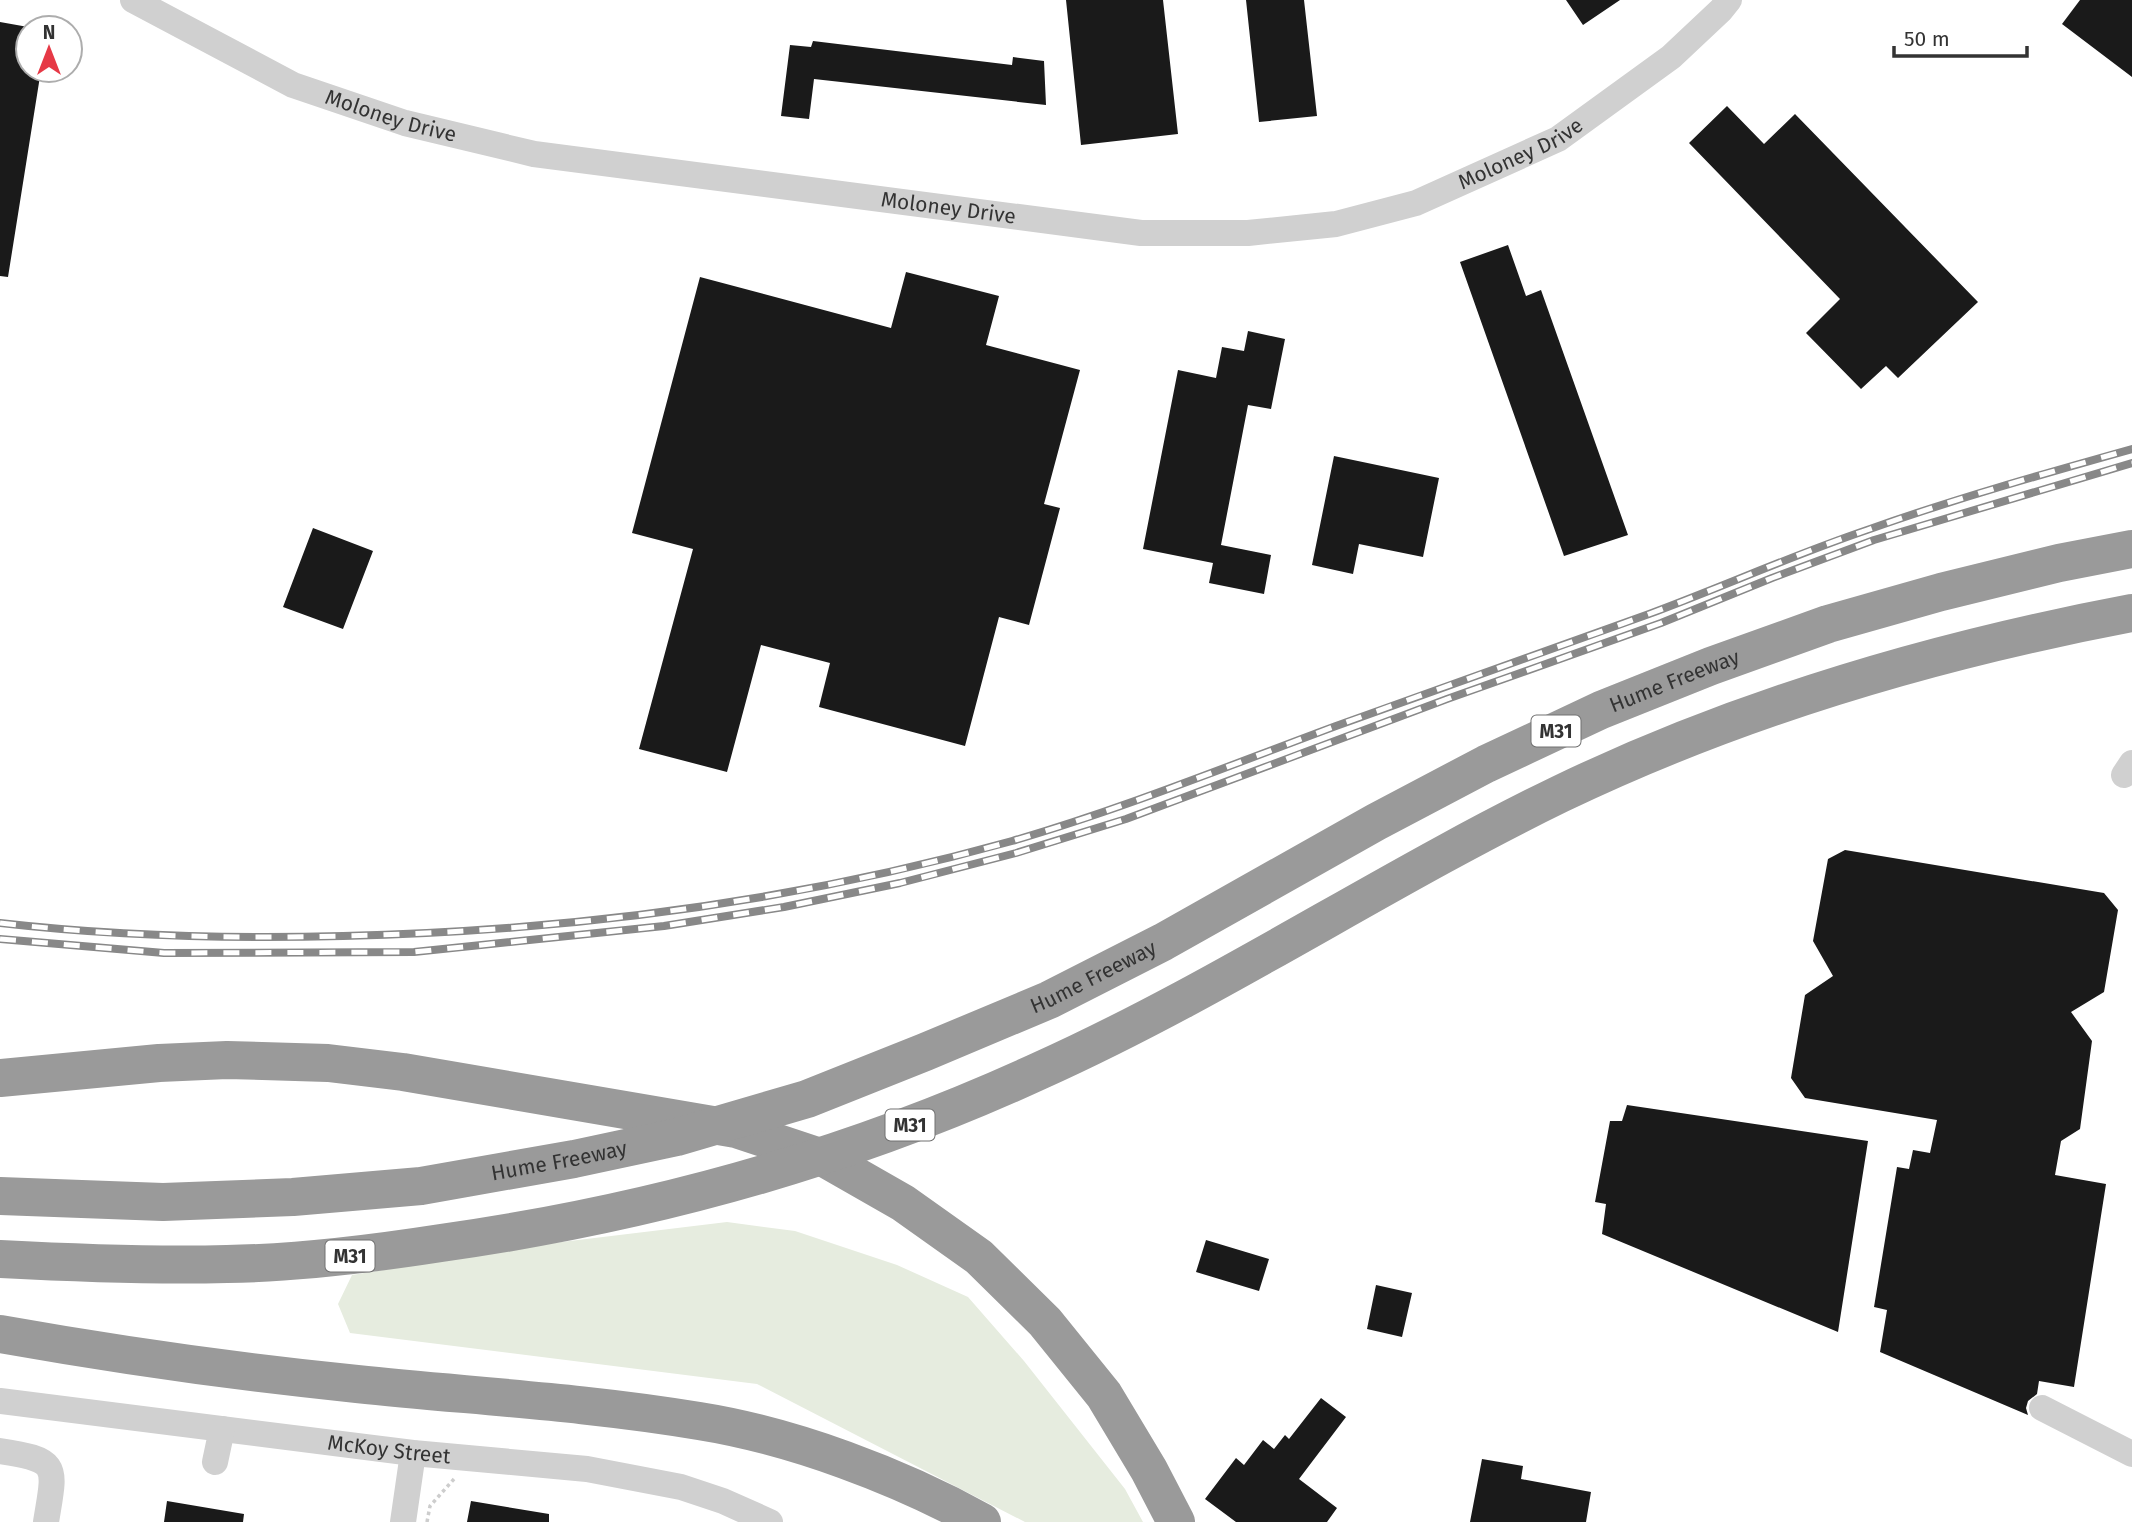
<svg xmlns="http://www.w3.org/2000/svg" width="2132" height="1522" font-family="'Fira Sans',sans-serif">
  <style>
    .green { fill: #e6ecdf }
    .building { fill: #1a1a1a }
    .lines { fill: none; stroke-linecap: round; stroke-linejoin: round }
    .path { stroke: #cdcdcd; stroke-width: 3.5; stroke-dasharray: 3.5 3.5; stroke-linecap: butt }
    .minor { stroke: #d0d0d0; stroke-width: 26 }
    .highway { stroke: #9a9a9a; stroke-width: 38 }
    .rail-casing { stroke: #888; stroke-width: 8 }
    .rail { stroke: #fff; stroke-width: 5; stroke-dasharray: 16; stroke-linecap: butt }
    .labels { text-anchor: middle; stroke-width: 7; stroke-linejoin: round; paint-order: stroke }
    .shield { fill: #fff; stroke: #707070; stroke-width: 2 }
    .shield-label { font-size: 19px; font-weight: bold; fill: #333 }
    .street-label { font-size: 21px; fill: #333; stroke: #fff }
  </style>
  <rect width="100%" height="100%" fill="#fff"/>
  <!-- green -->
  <path class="green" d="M727 1222 795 1231 897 1265 968 1297 1024 1361 1125 1489 1143 1522H1025L757 1384 350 1333 338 1304 352 1275 545 1244Z"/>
  <!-- building -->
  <path class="building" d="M1066 0H1163L1178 134 1081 145Z
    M1246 0H1304L1317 116 1259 122Z
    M1566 0H1620L1583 25Z
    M2080 0H2132V77L2062 24Z
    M0 22 28 27V70H41L8 277 0 276Z
    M813 41 1012 65 1013 57 1044 61 1046 105 814 79 809 119 781 116 790 45 811 47Z
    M1727 106 1764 144 1795 114 1978 302 1898 378 1886 366 1861 389 1806 333 1840 299 1689 143Z
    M1508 245 1526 296 1541 290 1628 535 1564 556 1460 262Z
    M906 272 999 296 986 345 1080 370 1044 504 1060 508 1029 625 999 617 965 746 819 707 830 663 761 645 727 772 639 749 693 549 632 533 700 277 891 328Z
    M1248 331 1285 339 1271 409 1248 405 1221 545 1271 555 1264 594 1209 583 1213 563 1143 549 1178 370 1216 378 1222 347 1244 351Z
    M1334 456 1439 478 1423 557 1359 544 1353 574 1312 565Z
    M313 528 373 551 343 629 283 607Z
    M1845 850 2104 893 2118 910 2104 992 2071 1012 2092 1041 2080 1129 2061 1141 2055 1175 2106 1184 2074 1387 2039 1381 2037 1394 2028 1401 2026 1408 2028 1415 1880 1352 1887 1310 1874 1307 1897 1167 1909 1169 1913 1150 1930 1153 1937 1120 1805 1098 1791 1078 1805 995 1833 976 1813 941 1828 859Z
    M1627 1105 1868 1141 1838 1332 1602 1234 1606 1204 1595 1202 1610 1121H1622Z
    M1206 1240 1269 1259 1259 1291 1196 1272Z
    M1376 1285 1412 1293 1402 1337 1367 1329Z
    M1321 1398 1346 1417 1299 1479 1337 1508 1327 1522H1236L1205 1499 1236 1458 1244 1465 1263 1440 1274 1449 1285 1435 1289 1439Z
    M1482 1459 1523 1466 1521 1479 1591 1492 1586 1522H1470Z
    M167 1501 244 1514 243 1522H164Z
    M471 1501 549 1514V1522H467Z"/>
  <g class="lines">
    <!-- path -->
    <path class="path" d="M427 1522 430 1506 454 1479"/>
    <!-- minor -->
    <g class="minor">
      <path id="s1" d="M133 0 293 85 405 123 534 154 1141 233H1248L1336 224 1416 203 1558 139 1671 57 1721 10 1729 0"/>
      <path d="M2124 775 2132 763"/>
      <path id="s2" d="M0 1401 413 1453 587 1469 681 1487 723 1501 770 1522"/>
      <path d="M2042 1408 2132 1454"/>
      <path d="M0 1451C61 1460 55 1466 46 1522"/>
      <path d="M215 1462 222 1429"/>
      <path d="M403 1522 413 1453"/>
    </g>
    <!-- highway -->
    <g class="highway">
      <path d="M0 1078 159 1063 227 1060 328 1063 403 1072 736 1129 826 1159 903 1203 979 1257 1045 1322 1104 1395 1149 1470 1176 1522"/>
      <path id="s3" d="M0 1196 163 1202 293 1197 421 1186 574 1159 677 1137 807 1099 925 1052 1049 1000 1163 942 1376 822 1486 764 1601 710 1711 666 1828 624 1941 592 2059 563 2132 549"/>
      <path d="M0 1259C76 1263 151 1266 227 1264 299 1263 370 1254 441 1243 647 1214 850 1158 1039 1071 1219 990 1383 880 1560 794 1741 707 1936 650 2132 613"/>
      <path d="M0 1334C118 1355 237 1372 357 1384 471 1396 586 1402 699 1421 793 1436 899 1476 982 1522"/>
    </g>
    <defs>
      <path id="rail" d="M0 923C114 936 229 939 343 936 569 931 794 902 1012 841 1122 809 1228 766 1336 726 1440 688 1545 652 1649 614 1722 587 1793 555 1867 530 1954 499 2043 474 2132 449
        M0 939 164 953 414 952 664 926 784 907 900 883 1016 853 1126 819 1447 699 1661 623 1772 578 1874 540 2132 463"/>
    </defs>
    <!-- rail casing -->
    <use href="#rail" class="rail-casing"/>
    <!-- rail -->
    <use href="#rail" class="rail"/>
  </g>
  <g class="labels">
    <!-- shield labels -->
    <g class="shield">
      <rect x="1531.5" y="715.5" width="49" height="31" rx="5"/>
      <rect x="885.5" y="1109.5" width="49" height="31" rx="5"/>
      <rect x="325.5" y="1240.5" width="49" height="31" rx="5"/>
    </g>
    <g class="shield-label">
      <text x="1556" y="738">M31</text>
      <text x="910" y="1132">M31</text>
      <text x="350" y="1263">M31</text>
    </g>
    <!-- street labels -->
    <g class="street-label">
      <text dy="7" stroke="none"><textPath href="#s1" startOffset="284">Moloney Drive</textPath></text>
      <text dy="7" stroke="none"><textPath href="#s1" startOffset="1438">Moloney Drive</textPath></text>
      <text dy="7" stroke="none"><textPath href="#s1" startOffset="850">Moloney Drive</textPath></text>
      <text dy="7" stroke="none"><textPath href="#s3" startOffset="1782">Hume Freeway</textPath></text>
      <text dy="7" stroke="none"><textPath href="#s3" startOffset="1129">Hume Freeway</textPath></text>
      <text dy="7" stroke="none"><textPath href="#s3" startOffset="562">Hume Freeway</textPath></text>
      <text dy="7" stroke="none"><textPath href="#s2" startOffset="392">McKoy Street</textPath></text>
    </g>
  </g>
  <!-- north arrow -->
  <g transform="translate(49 49)"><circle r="33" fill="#ffffff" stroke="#adadad" stroke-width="2"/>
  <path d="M0-5L12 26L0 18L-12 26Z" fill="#e63946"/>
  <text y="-10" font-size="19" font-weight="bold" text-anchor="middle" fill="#333333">N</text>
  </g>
  <!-- scale -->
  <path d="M1894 46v10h133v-10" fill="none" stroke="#333333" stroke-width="3.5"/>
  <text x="1904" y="46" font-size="21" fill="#333333" stroke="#ffffff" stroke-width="5" paint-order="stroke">50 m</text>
</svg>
